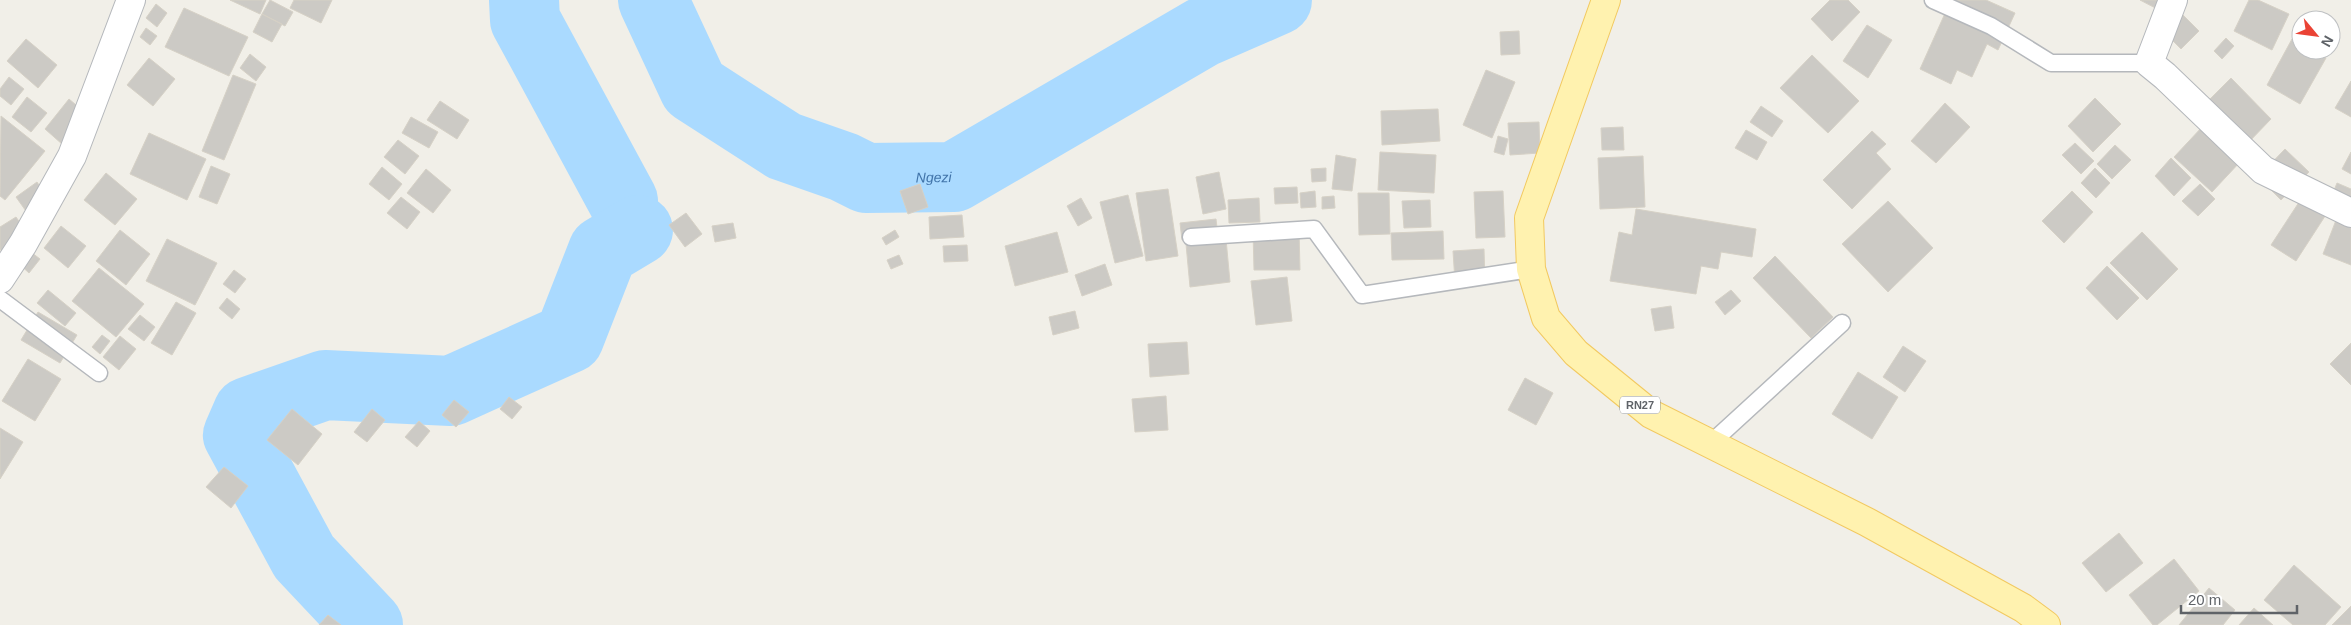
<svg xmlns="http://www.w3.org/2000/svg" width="2351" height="625" font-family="Helvetica,sans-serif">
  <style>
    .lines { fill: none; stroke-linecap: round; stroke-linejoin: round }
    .river { stroke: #aadaff; stroke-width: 70 }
    .building { fill: #cccac5; stroke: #d6d1c6 }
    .service-casing { stroke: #b5b8bc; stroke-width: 19 }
    .minor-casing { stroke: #b5b8bc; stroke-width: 30 }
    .primary-casing { stroke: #f2c960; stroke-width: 30 }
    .service { stroke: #fff; stroke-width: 16 }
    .minor { stroke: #fff; stroke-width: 28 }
    .primary { stroke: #fff2af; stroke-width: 28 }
    .labels { text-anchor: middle; stroke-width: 5; stroke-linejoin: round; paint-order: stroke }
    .shield { fill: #fff; stroke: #8f9295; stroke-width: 1 }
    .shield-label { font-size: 11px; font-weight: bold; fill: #5f6368 }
    .water-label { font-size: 14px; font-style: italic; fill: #4174aa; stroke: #fff }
  </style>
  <rect width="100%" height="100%" fill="#f1efe8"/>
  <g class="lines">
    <!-- river -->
    <g class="river">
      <path d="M524 0 525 20 623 201"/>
      <path id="s1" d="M653 0 694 88 784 146 844 167 866 178 954 177 1203 32 1277 0"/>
      <path d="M368 625 304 557 238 435 248 412 325 385 451 391 569 338 603 251 638 230"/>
    </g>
  </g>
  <!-- building -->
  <path class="building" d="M230 0H266L260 14Z
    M270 0 293 12 285 26 262 14Z
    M294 0H332L321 23 290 8Z
    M1830 0H1848L1860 12 1832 41 1811 19Z
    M1951 0H1986L2015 13 1998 50 1987 44 1972 77 1957 70 1951 84 1920 69Z
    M2140 0H2170L2163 12Z
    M2249 0H2258L2289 14 2272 50 2234 31Z
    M156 4 167 13 157 27 146 18Z
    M184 8 248 37 229 76 165 47Z
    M262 14 282 24 272 42 253 32Z
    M2182 14 2199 31 2181 49 2164 32Z
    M1867 25 1892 40 1868 78 1843 61Z
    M146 28 157 36 150 45 140 37Z
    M1519 31 1520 54 1501 55 1500 32Z
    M2226 38 2234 46 2222 59 2214 51Z
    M26 39 57 65 38 88 7 61Z
    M2292 39 2301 44V50H2312L2326 58 2300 104 2267 85Z
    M250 54 266 67 256 81 240 68Z
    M1812 55 1859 101 1828 133 1780 88Z
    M149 58 175 79 153 106 127 85Z
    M1486 70 1515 82 1492 138 1463 125Z
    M233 75 256 84 224 160 202 151Z
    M9 77 24 89 11 105 0 96V89Z
    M2231 78 2271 119 2246 145 2205 104Z
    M2351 81V117L2335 108Z
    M27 97 47 113 31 132 12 117Z
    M2095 98 2121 124 2093 152 2068 126Z
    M69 99 96 122 71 152 45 129Z
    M440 101 469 120 457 139 427 120Z
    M1945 103 1970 127 1936 163 1911 141Z
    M1761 106 1783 121 1772 137 1750 122Z
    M1438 109 1440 141 1382 145 1381 111Z
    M1 116 45 151 5 200 0 196Z
    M411 117 438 132 429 148 402 133Z
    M1539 122 1540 153 1510 155 1508 123Z
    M2203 126 2240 162 2212 192 2174 157Z
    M1623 127 1624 150H1602L1601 128Z
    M1746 130 1767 142 1757 160 1735 148Z
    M1872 131 1886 144 1876 153 1891 169 1852 209 1823 180Z
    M149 133 206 159 187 200 130 174Z
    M1498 136 1508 139 1504 155 1494 152Z
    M398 140 419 156 405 174 384 157Z
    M2075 143 2094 161 2081 174 2062 155Z
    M2115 145 2131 160 2112 179 2097 164Z
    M2285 149 2309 172 2281 200 2258 177Z
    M1380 152 1436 155 1434 193 1378 190Z
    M2351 152V174L2342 169Z
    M1336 155 1356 159 1352 191 1332 189Z
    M1643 156 1645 207 1600 209 1598 158Z
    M2171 158 2191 178 2174 196 2155 176Z
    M211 166 230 174 217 204 199 197Z
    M382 167 402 184 389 200 369 184Z
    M1326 168V181L1312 182 1311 169Z
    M2095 168 2110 183 2096 198 2081 183Z
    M426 169 451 190 433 213 407 193Z
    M1219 172 1226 209 1203 214 1196 177Z
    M106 173 137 199 115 225 84 200Z
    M37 182 54 208 33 221 16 197Z
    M2337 183 2351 189V212L2329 203Z
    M920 184 928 207 908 214 900 191Z
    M2200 184 2215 199 2198 216 2182 201Z
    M1297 187 1298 203 1275 204 1274 188Z
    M1168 189 1178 256 1146 261 1136 193Z
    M1315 191 1316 207 1301 208 1300 193Z
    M1503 191 1505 237 1476 238 1474 192Z
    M2072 191 2093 212 2064 243 2042 221Z
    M1358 193H1389L1390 234 1359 235Z
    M2305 193 2329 210 2296 261 2271 245Z
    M1128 195 1143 256 1115 263 1100 202Z
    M1334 196 1335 208 1322 209V197Z
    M401 197 420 212 407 229 387 213Z
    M1081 198 1092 218 1078 226 1067 206Z
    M1259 198 1260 222 1229 223 1228 200Z
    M1430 200 1431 227 1404 228 1402 201Z
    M1888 201 1933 248 1888 292 1842 244Z
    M1636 209 1756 229 1752 257 1721 252 1718 269 1701 266 1696 294 1610 281 1619 232 1632 235Z
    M686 213 702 234 685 247 669 225Z
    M962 215 964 237 930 239 929 217Z
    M2338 215 2351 220V265L2323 254Z
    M16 217 31 239 5 256 0 249V227Z
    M1216 219 1218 236 1182 240 1180 223Z
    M733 223 736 238 715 242 712 226Z
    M61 226 86 246 68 268 44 248Z
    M120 230 150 254 126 285 96 261Z
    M895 230 899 237 886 245 882 238Z
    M1299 230 1300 270H1254L1253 231Z
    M1443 231 1444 259 1392 260 1391 233Z
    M1057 232 1068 272 1015 286 1005 246Z
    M2142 232 2178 269 2147 300 2110 263Z
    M167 239 217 263 195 305 146 281Z
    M1226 239 1230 282 1190 287 1186 244Z
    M967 245 968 261 944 262 943 246Z
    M27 249 40 259 29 273 17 262Z
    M1484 249 1485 281 1455 282 1453 251Z
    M899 255 903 264 891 269 887 260Z
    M1775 256 1833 317 1811 338 1753 278Z
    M1105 264 1112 285 1082 296 1075 275Z
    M2107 266 2139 298 2117 320 2086 288Z
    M99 268 144 304 116 337 72 301Z
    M234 270 246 279 235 293 223 284Z
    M1287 277 1292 321 1256 325 1251 281Z
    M48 290 76 313 65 326 37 303Z
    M1731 290 1741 301 1725 315 1715 302Z
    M227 298 240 309 232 319 219 308Z
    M176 302 196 313 172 355 151 343Z
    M1671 306 1674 328 1655 331 1651 309Z
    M1075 311 1079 328 1053 335 1049 317Z
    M38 312 77 335 60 363 21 340Z
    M140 315 155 327 144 341 128 329Z
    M102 335 110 341 100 354 92 347Z
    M120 336 136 349 119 370 103 357Z
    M1187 342 1189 374 1150 377 1148 344Z
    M2351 343V385L2330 364Z
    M1903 346 1926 361 1905 392 1883 377Z
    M28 359 61 379 35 421 2 401Z
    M1858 372 1898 397 1872 439 1832 414Z
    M1525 378 1553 393 1536 425 1508 410Z
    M1166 396 1168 430 1135 432 1132 399Z
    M509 397 522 407 512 419 500 409Z
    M454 400 469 412 456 427 442 415Z
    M292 409 322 434 298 465 267 440Z
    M372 409 385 420 367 442 354 432Z
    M419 421 430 431 417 447 405 437Z
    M0 428 23 442 0 479Z
    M224 467 248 486 231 508 206 487Z
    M2119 533 2143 563 2106 592 2082 563Z
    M2174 559 2199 591 2157 625H2153L2129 595Z
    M2294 565 2341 607 2325 625H2293L2264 600Z
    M2209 588 2235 610 2223 625H2179Z
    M2351 606V625H2332Z
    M2254 608 2273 625H2239Z
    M328 615 341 625H319Z"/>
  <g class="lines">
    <defs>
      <path id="service" d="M1933 0 1991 26 2051 63H2149
        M1191 237 1314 229 1362 295 1531 269
        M0 299 99 373
        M1710 444 1842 323"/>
      <path id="minor" d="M2173 0 2149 63 2165 76 2263 170 2351 213
        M0 279 23 244 72 156 131 0"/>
      <path id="primary" d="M1606 0 1529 218 1531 269 1546 318 1576 353 1651 414 1867 522 2023 608 2046 625"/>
    </defs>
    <!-- service casing -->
    <use href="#service" class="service-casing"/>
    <!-- minor casing -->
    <use href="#minor" class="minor-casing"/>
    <!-- primary casing -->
    <use href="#primary" class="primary-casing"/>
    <!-- service -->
    <use href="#service" class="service"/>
    <!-- minor -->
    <use href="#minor" class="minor"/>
    <!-- primary -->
    <use href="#primary" class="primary"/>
  </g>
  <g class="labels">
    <!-- shield labels -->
    <rect class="shield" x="1620" y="396.5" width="40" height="17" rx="4"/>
    <g class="shield-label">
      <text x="1640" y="409">RN27</text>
    </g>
    <!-- water labels -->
    <g class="water-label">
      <text dy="5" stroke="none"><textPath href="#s1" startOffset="360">Ngezi</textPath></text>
    </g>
  </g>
  <!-- north arrow -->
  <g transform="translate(2316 35) rotate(119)"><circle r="24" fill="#ffffff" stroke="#bfc1c3"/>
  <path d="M0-4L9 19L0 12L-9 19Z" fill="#ea4335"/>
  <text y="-8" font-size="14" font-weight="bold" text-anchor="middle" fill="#5f6368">N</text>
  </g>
  <!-- scale -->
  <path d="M2181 605v8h116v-8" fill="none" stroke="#5f6368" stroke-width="2.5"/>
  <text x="2188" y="605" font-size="15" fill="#5f6368" stroke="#ffffff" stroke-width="4" paint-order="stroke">20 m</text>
</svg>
